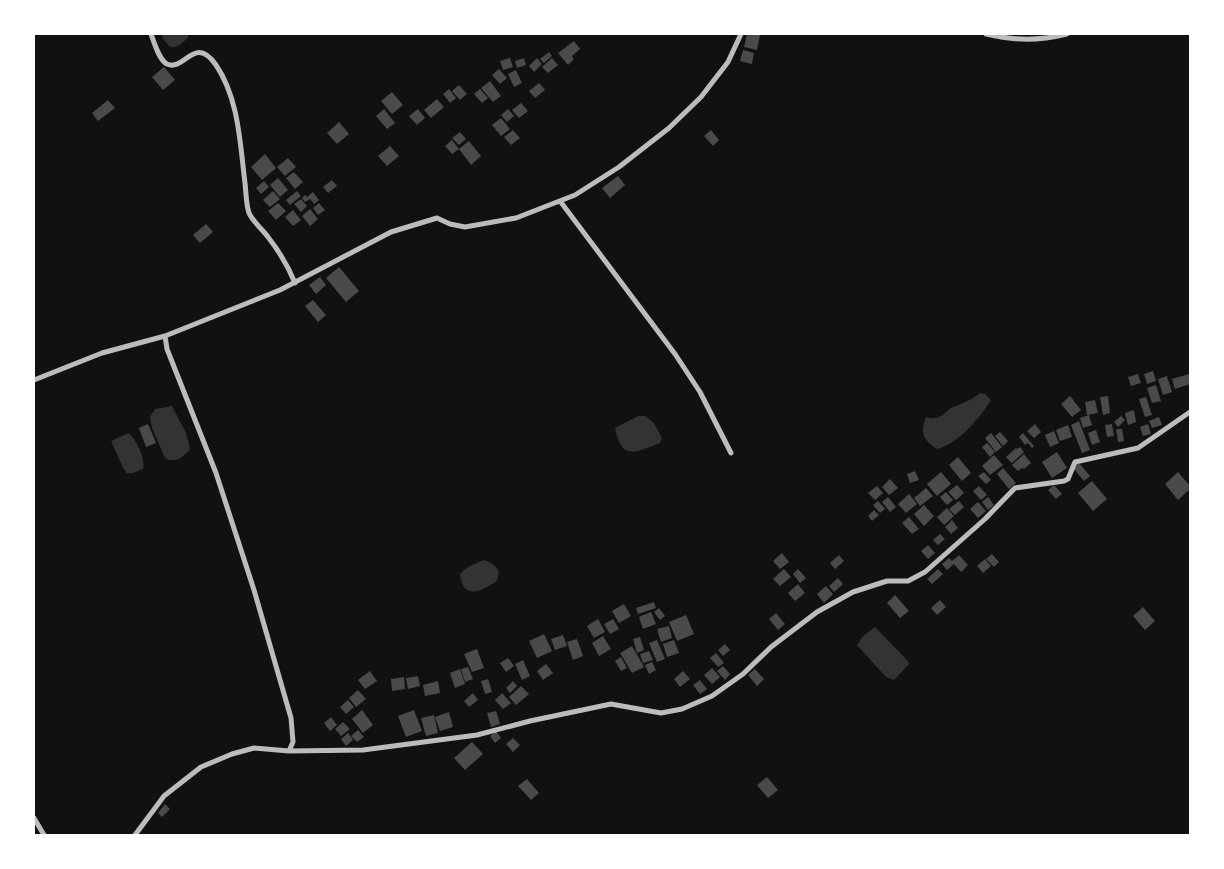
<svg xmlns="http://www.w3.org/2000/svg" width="1224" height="869" font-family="'Public Sans',sans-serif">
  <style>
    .water { fill: #333 }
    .building { fill: #4a4a4a }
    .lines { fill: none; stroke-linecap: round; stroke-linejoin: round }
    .minor { stroke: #bcbcbc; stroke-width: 5 }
  </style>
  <rect width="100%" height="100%" fill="#111"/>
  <!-- water -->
  <path class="water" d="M161 34H188V38L181 44 175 47H170L164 40Z
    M980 393 985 394 991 400C979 419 958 444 937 449 923 440 920 433 926 417 929 418 931 419 934 418 942 418 946 411 951 408 961 404 972 400 980 393Z
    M172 406 186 433 190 449C184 457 175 464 165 458L152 428 150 417 155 409Z
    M638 416H645L654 423 662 438 660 443C636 452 622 462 615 428Z
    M129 433C136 440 146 458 143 469L133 473H127L123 468 111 441Z
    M484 560C491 562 496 566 499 572L497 581C482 591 463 601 460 574 466 567 476 563 484 560Z
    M875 627 907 660 909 664 894 680 886 677 857 645 863 636Z"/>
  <!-- building -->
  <path class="building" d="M747 34 760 35 757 50 744 47Z
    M574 41 580 49 572 56 574 59 568 65 558 53Z
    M743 50 754 53 752 64 740 61Z
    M549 52 552 56 544 63 540 59Z
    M510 58 513 67 503 70 500 61Z
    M524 58 526 65 517 68 515 61Z
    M537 58 542 64 534 72 529 66Z
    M552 58 558 65 548 73 542 67Z
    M164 67 175 80 163 90 152 77Z
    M499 69 507 78 500 84 492 75Z
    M516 70 522 83 514 87 508 74Z
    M490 81 501 96 493 102 481 88Z
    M539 83 545 90 535 98 529 91Z
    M459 85 467 94 460 100 452 91Z
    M449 89 456 98 450 103 443 94Z
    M480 89 488 98 482 103 474 94Z
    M392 92 403 105 392 114 381 101Z
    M437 99 444 107 431 118 424 110Z
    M108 100 115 108 98 121 92 113Z
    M521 103 528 111 519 118 512 110Z
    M384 109 395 123 387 129 376 116Z
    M418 109 425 118 417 125 409 116Z
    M508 109 514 116 507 122 501 115Z
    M501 118 510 129 501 136 492 125Z
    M339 122 349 134 337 144 327 133Z
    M513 130 520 138 511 145 504 137Z
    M711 130 719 140 713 146 704 136Z
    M460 132 466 139 459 145 452 138Z
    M452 140 459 149 452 154 445 146Z
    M469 141 481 156 471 165 459 149Z
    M390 146 399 156 387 166 378 156Z
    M265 154 276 168 262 180 251 167Z
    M288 158 296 167 285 176 277 167Z
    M294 172 303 182 295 189 286 178Z
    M618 176 625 185 610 198 602 188Z
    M278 178 288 190 280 197 270 185Z
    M332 180 337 186 328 193 323 187Z
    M264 181 269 187 261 194 256 188Z
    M273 191 280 199 270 207 263 200Z
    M297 191 301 196 290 205 286 200Z
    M313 192 319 200 314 204 310 199 305 202 302 198 305 195 307 197Z
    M301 199 307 206 301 212 294 204Z
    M278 203 286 211 276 220 268 211Z
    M319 203 325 210 318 215 313 208Z
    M310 209 318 219 310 226 302 216Z
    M293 210 301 220 293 226 285 217Z
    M206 224 213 232 200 243 193 235Z
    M339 267 359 291 346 302 326 278Z
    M320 277 326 285 316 294 309 285Z
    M313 300 326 315 318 322 305 306Z
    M1153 371 1156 381 1147 384 1144 374Z
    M1138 374 1141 383 1131 386 1128 377Z
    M1189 374 1190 384 1175 389 1172 379Z
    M1167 376 1172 392 1163 395 1158 379Z
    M1156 385 1161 401 1152 403 1147 388Z
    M1070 396 1081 410 1072 417 1061 404Z
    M1108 396 1110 413 1103 415 1100 397Z
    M1146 397 1152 415 1145 417 1139 399Z
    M1095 400 1098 413 1087 415 1085 402Z
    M1134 410 1136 422 1128 425 1125 413Z
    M1089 415 1092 425 1083 428 1080 418Z
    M1121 416 1125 420 1118 427 1114 422Z
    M1159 417 1162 425 1152 428 1149 421Z
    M1079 421 1090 450 1082 453 1071 425Z
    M148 424 156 443 146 447 139 428Z
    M1035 424 1041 432 1034 438 1027 431Z
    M1112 424 1114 436 1107 437 1105 425Z
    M1148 424 1151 434 1143 436 1140 427Z
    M1068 425 1072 437 1060 441 1056 430Z
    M1116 429H1122L1124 441 1118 442Z
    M1096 430 1100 442 1092 445 1088 433Z
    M1054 431 1059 443 1050 447 1045 435Z
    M1000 432 1008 441 1003 446 995 436Z
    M991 433 1002 447 996 452 985 438Z
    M1023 433 1034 446 1032 448 1028 443 1025 445 1019 437Z
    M987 443 995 452 990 457 982 447Z
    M1020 447 1024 452 1012 463 1006 457 1016 448 1017 449Z
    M1057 452 1067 468 1052 478 1042 462Z
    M1024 454 1031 463 1024 469 1022 468 1018 471 1012 465Z
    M994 455 1003 465 990 475 982 466Z
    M958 457 971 473 962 481 949 465Z
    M1079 463 1090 476 1084 481 1073 468Z
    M1003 468 1016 483 1009 489 997 474Z
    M915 471 919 480 910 483 907 474Z
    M941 472 951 484 937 496 927 484Z
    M984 472 991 480 986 484 978 476Z
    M1178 472 1190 486V489L1178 500 1165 484Z
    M890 479 898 488 889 495 882 487Z
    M1092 481 1107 499 1093 511 1078 493Z
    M957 485 964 493 956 500 948 492Z
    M1054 485 1062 494 1056 499 1048 490Z
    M877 486 883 493 875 500 868 493Z
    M979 486 987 495 981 500 973 491Z
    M926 488 933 496 920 506 914 498Z
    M946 492 953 500 947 505 940 497Z
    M909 494 917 504 906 513 898 504Z
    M888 497 896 507 890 512 882 502Z
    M988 497 994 505 988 510 982 502Z
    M878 501 885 509 880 513 873 505Z
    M959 501 964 507 955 515 949 509Z
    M978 502 986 511 978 518 970 509Z
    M924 505 934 516 924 526 914 514Z
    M947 508 954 516 944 525 937 517Z
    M874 510 879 515 872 521 868 516Z
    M909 517 919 529 912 534 902 523Z
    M952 520 958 528 951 534 945 527Z
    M940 534 945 539 938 545 933 540Z
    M928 545 935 553 928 559 921 551Z
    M782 553 789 562 780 569 773 561Z
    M992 554 999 562 994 567 986 559Z
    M839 555 844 561 835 569 830 563Z
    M959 555 968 565 961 572 954 564 947 570 942 564 949 558 952 561Z
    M985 559 991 566 983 573 977 566Z
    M784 569 791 577 780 586 773 579Z
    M798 569 806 578 800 583 793 574Z
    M938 569 943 574 932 584 927 579Z
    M838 578 843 584 834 592 829 586Z
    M798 584 805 593 795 601 788 593Z
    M826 586 833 594 824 603 817 594Z
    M895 595 909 611 900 618 887 603Z
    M940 600 946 607 937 615 931 608Z
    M654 602 656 608 638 614 636 608Z
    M624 604 631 616 619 623 612 611Z
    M1143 607 1155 621 1145 630 1133 616Z
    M659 608 665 616 660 620 654 612Z
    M651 612 656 624 643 629 639 617Z
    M776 613 785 624 778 630 769 619Z
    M686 615 694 634 677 641 669 622Z
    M598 619 605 632 594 638 587 626Z
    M613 619 619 629 610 634 604 624Z
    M669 626 672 638 661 642 657 629Z
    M544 634 552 651 537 658 529 641Z
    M563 635 567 646 555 650 551 639Z
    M603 636 611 649 599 656 592 643Z
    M640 637 644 650 637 653 633 639Z
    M577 639 583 656 573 660 567 642Z
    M657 640 665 659 657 662 649 643Z
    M674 640 679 653 667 657 663 644Z
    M725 644 730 650 723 656 718 650Z
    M632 646 644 667 632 673 620 653Z
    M477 649 484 668 472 672 464 654Z
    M649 651 653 660 643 663 640 654Z
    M716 653 724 663 718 667 710 658Z
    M621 657 627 668 621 671 615 661Z
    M508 658 514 666 506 672 500 663Z
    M523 660 530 676 522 680 515 664Z
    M652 662 656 670 649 674 645 665Z
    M546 664 553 673 543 680 537 671Z
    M723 666 730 674 725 680 717 671Z
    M468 667 473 679 465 682 461 669Z
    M712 668 720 677 712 684 704 675Z
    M460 669 465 684 455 688 450 673Z
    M755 669 764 679 757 686 748 675Z
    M370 671 377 681 365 689 358 680Z
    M683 671 690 679 680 687 674 679Z
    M418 676 420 686 408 689 406 678Z
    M404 677 405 689 392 691 391 679Z
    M488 679 492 692 485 694 481 681Z
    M700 680 707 689 700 694 693 685Z
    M438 681 440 693 425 696 423 685Z
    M513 681 517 686 510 693 506 688Z
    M521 686 529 694 516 705 509 697Z
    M358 690 366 699 356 707 349 698Z
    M473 693 478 700 469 707 464 701Z
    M502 693 511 703 503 709 495 700Z
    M348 700 354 707 346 714 340 707Z
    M362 710 373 725 363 733 352 719Z
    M414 710 422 731 406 737 398 716Z
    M496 711 500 724 491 727 487 713Z
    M449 712 453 727 440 731 435 717Z
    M434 715 438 733 426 736 421 718Z
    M331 717 337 725 330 731 324 723Z
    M343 722 350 729 341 736 335 729Z
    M358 730 364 737 357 742 351 736Z
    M496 731 501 738 495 743 490 736Z
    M348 733 353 740 346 746 341 739Z
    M513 738 520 745 513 752 506 744Z
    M472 742 483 754 465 770 454 758Z
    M767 777 778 790 768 798 757 785Z
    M527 779 539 793 531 800 518 786Z
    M165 804 170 809 162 817 158 813Z"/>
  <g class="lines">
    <!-- minor -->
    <path class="minor" d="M151 34C154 42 159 60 167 64 185 72 194 34 216 65 239 99 240 144 245 183 246 192 246 204 249 213 253 222 262 229 268 237 279 251 288 266 295 283
      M986 34C1016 41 1038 41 1067 34
      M560 201 675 354 700 392 731 453
      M34 380 102 353 165 336 280 290 391 232 437 218 450 224 465 227 516 218 575 195 619 167 669 128 701 97 728 62 741 34
      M289 751 363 750 477 735 530 721 611 704 661 713 682 709 712 696 743 674 771 647 817 612 853 592 887 581H908L925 572 985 519 1015 488 1064 481 1068 479 1075 462 1138 448 1190 412
      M34 818 44 835
      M135 835 164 796 201 767 232 754 254 748 289 751 293 742 291 718 254 590 216 473 167 349 165 336"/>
  </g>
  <!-- border -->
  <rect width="1224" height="869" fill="none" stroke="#ffffff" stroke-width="70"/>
</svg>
